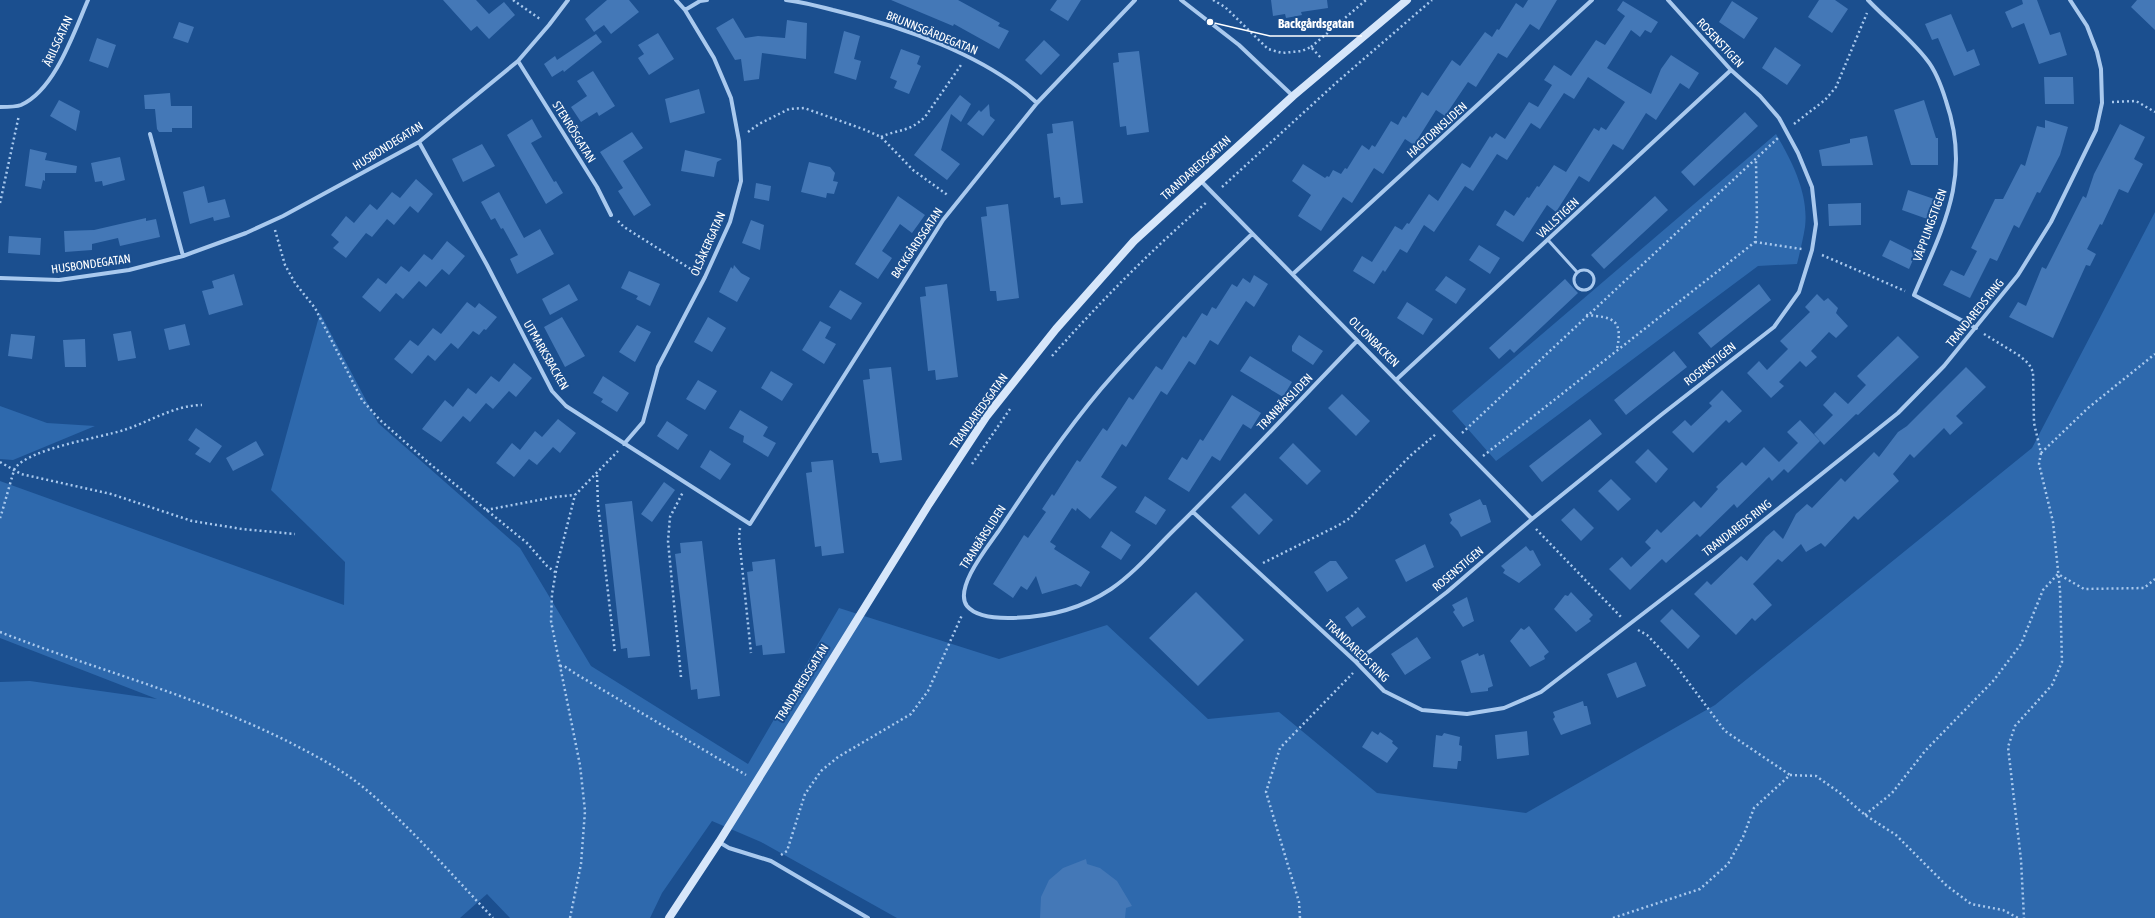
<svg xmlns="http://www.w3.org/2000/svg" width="2155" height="918" font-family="'Asap Condensed',sans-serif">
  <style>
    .green { fill: #2e69ad }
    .building { fill: #4478b7 }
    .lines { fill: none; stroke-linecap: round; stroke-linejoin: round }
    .path { stroke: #a9c9ee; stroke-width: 2.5; stroke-dasharray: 2 3; stroke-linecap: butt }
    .lane { stroke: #a9c9ee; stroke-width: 3 }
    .street { stroke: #a9c9ee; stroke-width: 4 }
    .secondary { stroke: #d6e6fa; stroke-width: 8 }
    .labels { text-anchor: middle; stroke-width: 4; stroke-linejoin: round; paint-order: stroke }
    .street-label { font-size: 12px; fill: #fff; stroke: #1b4f8f }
    .leader { fill: none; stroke: #fff; stroke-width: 1.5 }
    .callout-dot { fill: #fff; stroke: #1b4f8f; stroke-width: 1.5 }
    .callout-label { font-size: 13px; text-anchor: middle; font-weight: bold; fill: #fff; stroke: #1b4f8f; stroke-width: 4; stroke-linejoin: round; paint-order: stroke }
  </style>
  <rect width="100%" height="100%" fill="#1b4f8f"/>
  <!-- green -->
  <path class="green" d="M1776 134C1792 161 1809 194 1805 227 1803 239 1800 252 1797 264L1758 266 1496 461 1452 411Z
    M2155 212V918H897L761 842 712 821 662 893 650 918H510L487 894 460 918H0V682L30 681 157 699 0 638V481L344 605 345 562 271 490 320 313 378 423 520 548 591 666 748 764 839 608 999 659 1107 625 1208 719 1279 712 1377 793 1526 813 1715 705 2032 448Z
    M0 406 47 423 95 426 13 460 0 459Z"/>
  <!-- building -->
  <path class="building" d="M443 0H476L489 14 504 2 515 15 489 39 477 26 471 31Z
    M607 0H629L639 12 611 34 604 25 594 32 585 19Z
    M891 0H958L1000 23 998 26 1009 31 999 49 954 24 953 26Z
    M1057 0H1081L1068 21 1050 10Z
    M1271 0H1327L1328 8 1301 12 1302 15 1286 18 1285 14 1273 16Z
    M1528 0H1557L1539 30 1530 24 1507 58 1498 53 1476 87 1468 82 1445 116 1436 110 1414 145 1405 139 1383 174 1374 168 1352 203 1343 197 1321 231 1298 216 1311 195 1292 181 1303 164 1325 178 1327 176 1329 177 1333 170 1341 174 1345 168 1347 169 1362 145 1369 150 1372 145 1375 147 1391 121 1398 125 1403 116 1406 118 1422 92 1428 96 1452 60 1460 66 1485 32 1492 37 1497 29 1499 30 1516 3 1523 8Z
    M1819 0H1835L1848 9 1832 33 1808 17Z
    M2022 0H2037L2050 35 2060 32 2067 55 2039 64 2024 23 2012 28 2005 12 2023 4Z
    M2137 0H2155V30L2131 7Z
    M1623 1 1658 22 1651 33 1645 30 1640 37 1631 30 1607 68 1651 94 1661 69 1671 55 1699 73 1689 89 1680 83 1656 120 1646 113 1623 150 1613 144 1589 182 1579 176 1556 212 1547 205 1523 242 1496 225 1505 210 1514 216 1527 197 1529 198 1537 186 1539 187 1554 165 1566 172 1594 128 1599 131 1601 127 1606 130 1625 102 1588 77 1574 99 1564 93 1540 129 1531 123 1507 160 1497 154 1473 191 1465 186 1434 232 1424 225 1407 253 1400 249 1385 272 1383 270 1374 284 1353 271 1362 256 1372 262 1395 226 1402 230 1407 223 1409 224 1429 194 1438 201 1462 163 1470 168 1490 136 1492 138 1496 133 1505 139 1529 102 1538 107 1552 85 1544 80 1554 65 1571 76 1596 40 1605 45 1625 16 1617 10Z
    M1732 1 1758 18 1744 39 1719 22Z
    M1951 14 1967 52 1974 49 1980 65 1954 76 1938 38 1932 40 1925 24Z
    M733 18 745 38 758 36 785 38 787 20 807 23 806 59 762 53 759 79 744 81 741 59 735 60 716 28Z
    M179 22 194 27 188 43 173 38Z
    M844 31 860 36 854 59 861 61 856 80 834 73Z
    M658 33 674 59 649 75 638 58 644 54 638 45Z
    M596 34 602 42 564 72 563 70 552 77 544 64 555 56 557 60Z
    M97 38 116 45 108 68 89 61Z
    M1044 40 1060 55 1041 75 1025 60Z
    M1775 47 1801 65 1787 85 1762 68Z
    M901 49 920 56 917 64 921 66 909 94 894 88 897 81 890 78Z
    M1139 51 1149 132 1127 135 1126 126 1120 127 1113 63 1119 62 1118 53Z
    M593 71 615 106 599 116 597 112 581 122 571 107 587 96 577 81Z
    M2044 77H2073L2074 104H2045Z
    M699 89 705 113 670 123 665 99Z
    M170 93 171 106H192V128H172V132H159L157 129 155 109H145L144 95Z
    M960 95 971 104 961 122 951 114 941 150 960 164 947 180 914 155Z
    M59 100 80 111 76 131 50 116Z
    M1924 100 1936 138H1938V165H1911L1894 110Z
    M989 104 990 116 995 120 983 136 967 124 979 110 981 112Z
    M1745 112 1758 126 1694 186 1681 172Z
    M532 119 542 137 531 143 554 182 556 181 563 193 546 204 507 135Z
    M2045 120 2068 127 2060 155 2040 193 2037 192 2019 228 2014 225 1997 261 1990 258 1970 298 1943 285 1951 270 1964 276 1977 251 1971 248 1995 199H2003L2021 164 2025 166 2037 126 2045 128Z
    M1073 121 1083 203 1061 205 1060 197 1054 198 1047 134 1053 133 1052 124Z
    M2120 124 2145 137 2134 159 2143 164 2128 193 2119 189 2102 225 2100 224 2087 249 2096 254 2090 266 2086 265 2053 338 2009 317 2018 302 2026 306 2042 267 2046 269 2083 196 2086 198 2094 174Z
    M632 132 643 148 623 161 651 205 634 216 618 191 623 188 600 152Z
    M1867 136 1873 165 1822 166 1819 150 1850 143V139Z
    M482 144 495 166 463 182 452 159Z
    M30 149 47 153 45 160 77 166 76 173H45V181L43 180 41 189 25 186Z
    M685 150 722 159 717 162 714 177 681 171Z
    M120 157 125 180 103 186 102 181 95 182 91 163Z
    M809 162 830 167 835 173 833 181 838 182 834 194 827 193 826 198 801 192Z
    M416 179 433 194 418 213 410 206 394 225 387 219 372 237 366 233 346 258 333 248 339 242 331 235 346 216 354 223 370 204 377 210 392 192 400 198Z
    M756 183 771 186 769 201 754 198Z
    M204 186 208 203 225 199 230 217 214 221 213 217 190 224 183 192Z
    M1908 190 1937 200 1930 220 1902 210Z
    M499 192 524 238 540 229 554 254 517 274 510 259 518 255 503 228 501 229 495 218 491 220 481 202Z
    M898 196 925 215 912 233 900 224 882 251 892 258 878 279 855 264Z
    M1655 196 1668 210 1604 269 1591 255Z
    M1861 203V225L1829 226 1828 204Z
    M1008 204 1019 298 997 301 996 291H990L981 217 987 216 986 207Z
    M146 218V221L156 219 160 237 120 246 118 238 92 244V250L65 252 64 231 94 230Z
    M751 220 764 225 760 250 742 243Z
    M9 236 41 238 40 255 8 253Z
    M1890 240 1916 253 1909 269 1882 256Z
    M447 241 465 256 449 275 442 269 426 287 419 281 403 299 396 293 380 312 362 297 378 278 386 284 401 266 409 272 424 254 432 260Z
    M1479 245 1500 258 1490 274 1469 260Z
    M734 265 741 273 750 278 737 302 719 292 731 267 733 269Z
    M629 271 660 284 650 306 636 299 638 296 621 288Z
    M234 274 243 305 209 315 202 291 214 288 212 281Z
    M1254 275 1268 284 1254 307 1246 301 1218 345 1210 340 1195 365 1189 361 1167 395 1161 391 1126 447 1122 444 1101 477 1117 487 1090 519 1077 508 1076 511 1072 508 1050 542 1056 546 1054 549 1090 572 1081 587 1076 584 1042 594 1036 576 1027 590 1021 586 1013 598 993 584 1024 535 1028 538 1046 512 1042 509 1052 494 1054 496 1077 460 1080 462 1103 428 1107 431 1129 397 1133 400 1156 366 1162 370 1183 336 1186 338 1202 313 1207 316 1212 307 1216 309 1232 284 1237 287 1243 278 1250 283Z
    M1446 276 1466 289 1456 304 1435 290Z
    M1565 279 1578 293 1514 353 1510 349 1499 359 1489 348Z
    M569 284 578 300 550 315 542 299Z
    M947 284 958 377 936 380 935 370 928 371 920 297 926 296 925 287Z
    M1759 284 1771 300 1711 348 1698 333Z
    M840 290 862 303 851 320 829 307Z
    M1817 294 1824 301 1828 298 1838 308 1836 313 1848 326 1836 338 1829 332 1811 351 1817 357 1806 367 1800 361 1779 382 1784 386 1771 398 1747 373 1759 361 1767 370 1788 349 1780 341 1810 312 1805 307Z
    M467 302 475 308 479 303 497 317 486 330 484 329 479 335 473 331 458 349 451 343 435 361 428 355 412 374 394 359 410 340 418 346 433 328 441 334Z
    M1407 302 1433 319 1423 335 1397 318Z
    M562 317 585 356 565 367 544 327Z
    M708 317 726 328 712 352 694 342Z
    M820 321 831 327 825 338 836 344 824 364 802 350Z
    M185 324 190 345 169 350 164 329Z
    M637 325 651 332 635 362 619 352Z
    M131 331 136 358 118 361 113 334Z
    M11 334 35 336 32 359 8 356Z
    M1299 335 1323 351 1313 365 1292 351V346Z
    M1898 336 1919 357 1858 415 1856 414 1824 445 1814 434 1833 415 1823 405 1835 392 1848 404 1866 385 1857 376Z
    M85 339 86 367H65L63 340Z
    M1674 351 1687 367 1626 415 1614 400Z
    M1250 356 1292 382 1283 397 1240 371Z
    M514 363 532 378 516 397 509 391 493 409 486 403 470 422 463 416 441 442 422 429 445 400 453 407 468 388 476 394 491 376 499 382Z
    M891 367 902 460 880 463 878 453H872L863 380 870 379 869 369Z
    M1966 367 1986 387 1956 416 1963 423 1950 435 1944 428 1914 458 1910 454 1893 474 1899 481 1858 520 1854 516 1825 547 1821 543 1806 552 1801 544 1782 562 1778 559 1753 584 1772 605 1755 621 1752 618 1736 635 1694 594 1707 581 1711 585 1741 556 1747 561 1766 537 1774 530 1783 539 1796 514 1807 504 1812 508 1841 478 1845 482 1874 452 1879 457 1898 432 1907 426Z
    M771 371 793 384 782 401 761 388Z
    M603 376 629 393 617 412 601 402 603 399 593 393Z
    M698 380 717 391 705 410 686 399Z
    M1722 390 1742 411 1729 423 1726 420 1693 453 1672 432 1685 420 1691 426 1712 406 1709 403Z
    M1342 394 1370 421 1356 436 1328 408Z
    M1232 395 1261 413 1251 429 1243 424 1220 461 1212 456 1189 492 1168 479 1182 457 1187 460 1200 439 1203 441Z
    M740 410 768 427 763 436 776 443 768 457 743 442 744 436 729 428Z
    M558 419 576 433 560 453 553 447 537 465 529 459 514 477 496 463 512 443 520 450 535 431 542 437Z
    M1590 419 1602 434 1542 482 1529 466Z
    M1800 420 1820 441 1788 473 1784 469 1772 481 1769 477 1737 508 1734 504 1700 537 1697 534 1666 563 1662 559 1630 590 1609 569 1622 557 1631 567 1651 548 1645 542 1657 529 1661 533 1694 501 1701 508 1718 489 1716 487 1742 462 1746 466 1764 447 1779 462 1798 443 1787 432Z
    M667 421 688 435 678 450 657 436Z
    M196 428 222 446 210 463 195 454 200 448 188 440Z
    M256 441 264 455 233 471 226 458Z
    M1293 443 1321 471 1307 485 1279 458Z
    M1648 449 1668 469 1656 483 1635 462Z
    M710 450 731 464 720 480 700 467Z
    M833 460 844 553 822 556 821 546 815 547 806 473 812 472 811 462Z
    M1611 479 1631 499 1618 511 1598 491Z
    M664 482 675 490 652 522 641 514Z
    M1245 493 1273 520 1259 535 1231 507Z
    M1145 496 1166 510 1156 525 1135 512Z
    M1480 499 1483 505H1486L1491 522 1461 537 1458 531 1450 523 1452 520 1449 514Z
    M632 501 650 656 628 658 627 648 621 649 605 504Z
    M1574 508 1594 528 1581 541 1561 520Z
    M1111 531 1131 545 1121 560 1101 547Z
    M702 541 720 696 698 699 697 689 691 690 675 554 681 553 680 543Z
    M1425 544 1434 567 1406 582 1395 560Z
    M1526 546 1530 551 1533 550 1541 565 1519 583 1503 573 1505 570 1501 566Z
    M775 559 785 653 763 655 762 645 756 646 747 572 753 571 752 562Z
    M1330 561H1336L1348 578 1327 592 1314 572Z
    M1196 592 1244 640 1198 686 1149 638Z
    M1571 592 1593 615 1589 619 1591 621 1576 632 1554 609 1565 595 1568 596Z
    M1467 597 1474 621 1463 627 1453 612 1455 610 1452 605Z
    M1358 607 1366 617 1352 627 1345 617Z
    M1672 609 1700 636 1688 649 1660 621Z
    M1529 626 1549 652 1544 656 1545 659 1530 667 1510 641 1521 628 1524 630Z
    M1417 637 1431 658 1405 675 1391 654Z
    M1478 653 1479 656 1484 654 1493 686 1488 688V691L1471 693 1461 661Z
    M1636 662 1646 686 1617 698 1607 674Z
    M1583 701 1584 706H1587L1591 724 1561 735 1553 719 1555 717 1553 712Z
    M1372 731 1378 735 1380 732 1393 741 1392 743 1398 748 1387 763 1362 747Z
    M1527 731 1529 755 1497 759 1495 735Z
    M1444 733 1460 737 1459 745 1462 746 1461 761H1458L1457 769 1433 767 1436 735 1442 736Z
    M1086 859 1087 864 1100 868 1117 881 1132 906 1126 908 1125 918H1040L1041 897 1049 880 1063 868Z"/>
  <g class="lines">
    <!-- path -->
    <path class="path" d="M513 0 540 19
      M1213 0 1225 7 1268 49 1282 53 1302 51 1311 47 1321 58
      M1311 47 1366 0
      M2112 102 2136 101 2155 112
      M1794 124 1825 100 1836 87 1867 13
      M748 132 759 124 789 109 804 108 863 129 881 137 913 170 949 196
      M881 137C898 129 908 133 925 117L961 65
      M1222 187 1337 82 1432 0
      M0 203 19 115
      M618 221 624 227 697 273
      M275 230 285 265 295 283 315 308 362 400 380 420 430 464 527 543 547 566 555 572
      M1755 242 1802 249
      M1822 255 1905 291
      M1586 315C1614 317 1623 320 1617 349
      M1984 334 2020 356 2029 364 2033 372 2034 423 2041 453 2039 464 2053 522 2060 590 2062 662 2052 685 2015 726 2008 747 2021 860 2024 918
      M1052 356C1101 301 1151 250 1207 202
      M1462 433 1778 138
      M2041 453 2088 408 2155 354
      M1483 456 1755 242 1757 222 1756 161
      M0 462 21 474 111 494 192 521 242 529 295 534
      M972 464 1010 409
      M597 475 598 505 615 653
      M486 510 555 497 575 495
      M0 518C3 510 13 472 15 468 31 448 99 438 124 430 149 422 175 405 202 405
      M740 528 739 537 751 653
      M1536 529 1622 618
      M1263 563 1339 525 1350 518 1410 456 1436 434
      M1638 630 1647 635 1674 663 1725 731 1790 775
      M0 632C96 670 198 696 291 743 316 756 341 769 363 787 410 826 451 874 493 918
      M560 666H564L576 674 746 775
      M681 677 668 541 670 517 683 492
      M1865 815 1892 793 1925 751 1994 680 2021 644 2043 590 2058 574 2084 589 2144 588 2155 579
      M781 855 787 851 805 794 821 771 838 757 911 714 928 691 962 615
      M570 918 581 864 585 811 580 765 551 621 552 594 557 565 575 495 618 451
      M1300 918 1299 902 1266 792 1280 748 1353 673
      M1613 918 1700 889 1728 864 1743 837 1754 808 1790 775 1816 776 1840 793 1865 815 1896 835 1946 885 1971 904 2003 910 2018 918"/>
    <!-- lane -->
    <path class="lane" d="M1548 240 1577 272
      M1574 280a10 10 0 1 1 20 0a10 10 0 1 1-20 0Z"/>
    <!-- street -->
    <path class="street" d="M786 0C802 2 818 6 833 10 901 26 986 55 1037 103
      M1181 0 1239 45 1293 96
      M1868 0C1887 20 1910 38 1927 60 1936 71 1942 88 1946 101 1972 177 1943 227 1914 295L1976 328
      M685 10 700 1 707 0
      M518 61 597 187 611 215
      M0 107C6 107 16 107 21 105 55 90 74 32 88 0
      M150 134 183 256
      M419 142 487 265 552 391 566 406 750 524 943 220 1037 103 1135 0
      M1200 180 1532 519
      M1252 234C1200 284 1148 334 1101 389 1064 433 1032 481 1000 529 990 544 953 588 967 606 976 617 995 618 1008 618 1044 618 1081 609 1111 589 1136 572 1157 546 1179 525 1240 465 1298 402 1357 341
      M1294 273 1592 0
      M0 278 59 280 129 270 183 256 246 233 283 216 419 142 518 61 549 25 568 0
      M1397 379 1731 70
      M624 444 643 422 658 367 705 277 730 222 741 181 739 141 731 98 714 58 685 10 676 0
      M1193 512 1356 662 1384 691 1422 710 1467 714 1504 708 1541 692 1739 540 1898 413 1944 366 2018 275 2051 222 2096 130 2102 103 2101 69 2097 52 2087 26 2070 0
      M1356 662 1447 592 1532 519 1661 415 1774 327 1799 292 1812 250 1816 224 1812 187 1798 153 1779 118 1760 96 1731 70 1668 0
      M719 842 729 848 771 861 868 918"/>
    <!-- secondary -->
    <path class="secondary" d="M669 918 719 842 929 504 986 417 1056 329 1134 241 1293 96 1407 0"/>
  </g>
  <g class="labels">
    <!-- street labels -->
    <g class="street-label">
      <text transform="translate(932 33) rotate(22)" y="4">BRUNNSGÄRDEGATAN</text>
      <text transform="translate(58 41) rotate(-65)" y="4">ÄRILSGATAN</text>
      <text transform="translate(1720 43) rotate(47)" y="4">ROSENSTIGEN</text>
      <text transform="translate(1437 130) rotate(-42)" y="4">HAGTORNSLIDEN</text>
      <text transform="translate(574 132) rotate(58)" y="4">STENRÖSGATAN</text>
      <text transform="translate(388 146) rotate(-32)" y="4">HUSBONDEGATAN</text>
      <text transform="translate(1196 168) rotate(-42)" y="4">TRANDAREDSGATAN</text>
      <text transform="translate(1558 218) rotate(-43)" y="4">VALLSTIGEN</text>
      <text transform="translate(1930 225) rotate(-70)" y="4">VÄPPLINGSTIGEN</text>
      <text transform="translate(917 243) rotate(-56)" y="4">BACKGÅRDSGATAN</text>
      <text transform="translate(708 244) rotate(-66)" y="4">OLSÅKERGATAN</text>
      <text transform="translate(91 264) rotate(-8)" y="4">HUSBONDEGATAN</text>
      <text transform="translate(1975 313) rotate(-51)" y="4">TRANDAREDS RING</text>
      <text transform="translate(1374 342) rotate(45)" y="4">OLLONBACKEN</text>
      <text transform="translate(546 355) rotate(60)" y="4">UTMARKSBACKEN</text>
      <text transform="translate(1710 364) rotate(-38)" y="4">ROSENSTIGEN</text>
      <text transform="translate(1285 402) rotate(-46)" y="4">TRANBÄRSLIDEN</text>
      <text transform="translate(979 411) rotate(-54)" y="4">TRANDAREDSGATAN</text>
      <text transform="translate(1737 528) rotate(-38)" y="4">TRANDAREDS RING</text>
      <text transform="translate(983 537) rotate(-57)" y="4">TRANBÄRSLIDEN</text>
      <text transform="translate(1458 569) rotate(-40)" y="4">ROSENSTIGEN</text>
      <text transform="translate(1357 651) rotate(44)" y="4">TRANDAREDS RING</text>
      <text transform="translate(802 683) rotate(-58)" y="4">TRANDAREDSGATAN</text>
    </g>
  </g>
  <!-- callouts -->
  <path class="leader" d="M1210 22L1270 36H1362"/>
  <circle class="callout-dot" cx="1210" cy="22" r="4"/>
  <g class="callout-label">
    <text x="1316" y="28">Backgårdsgatan</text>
  </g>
</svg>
